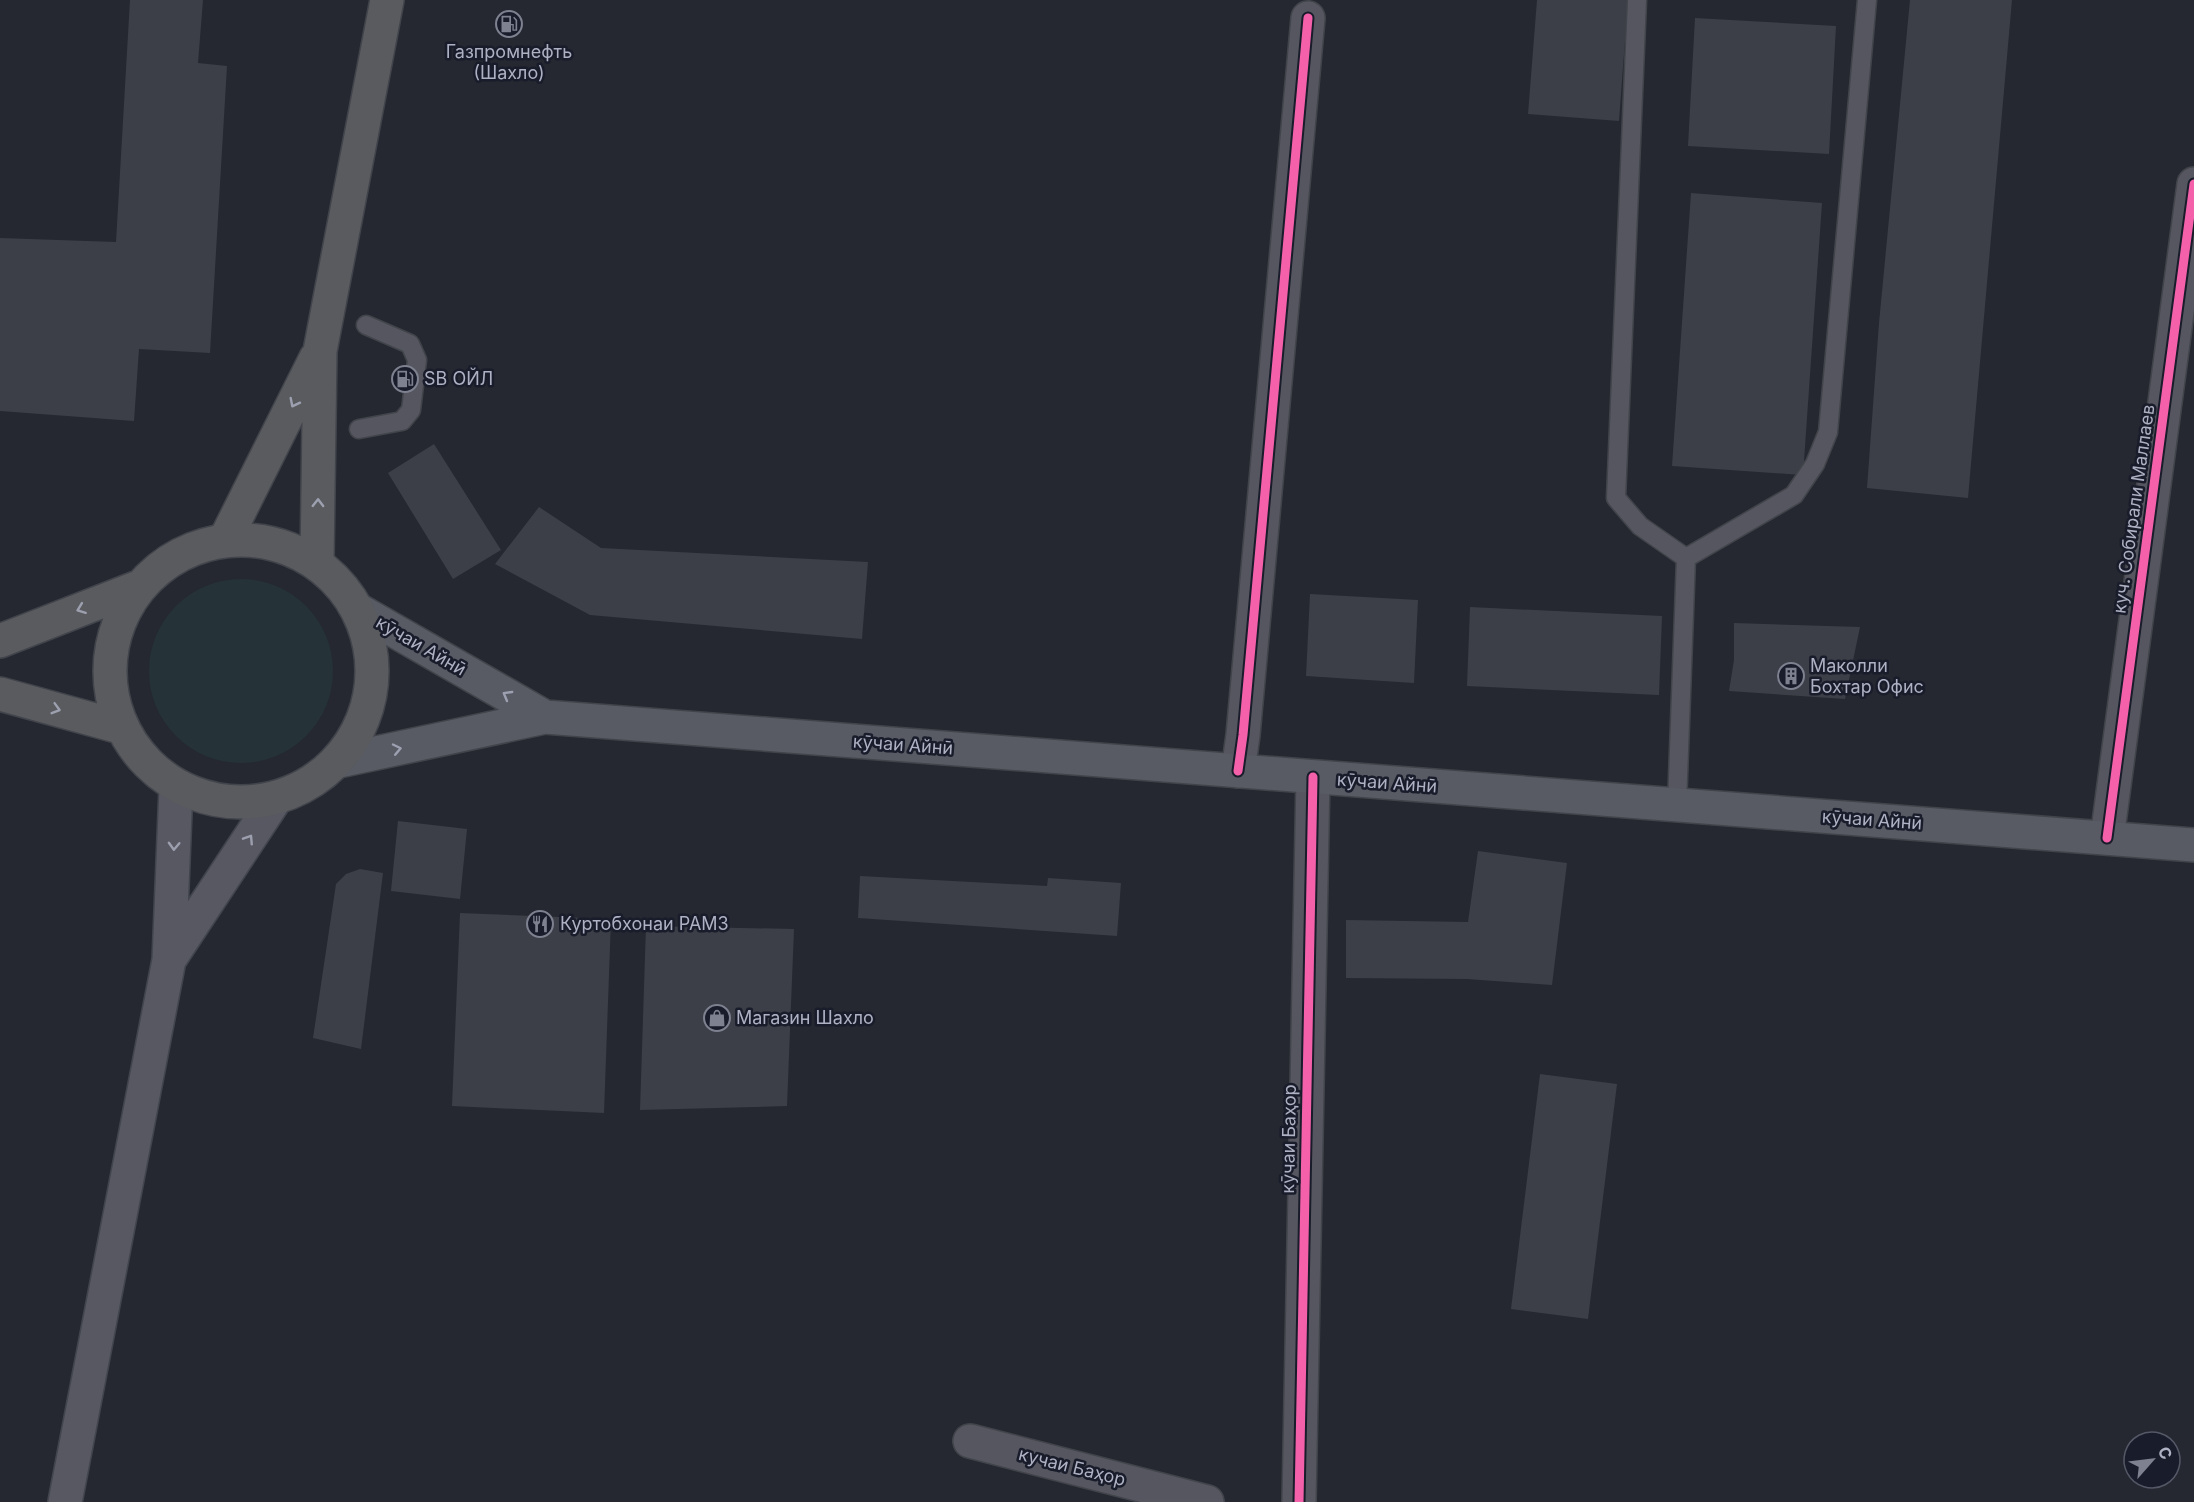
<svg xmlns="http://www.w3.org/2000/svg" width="2194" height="1502" font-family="Inter,sans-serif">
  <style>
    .green { fill: #253238 }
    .building { fill: #3c3f47 }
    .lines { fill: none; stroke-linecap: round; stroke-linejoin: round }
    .lane-casing { stroke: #42444b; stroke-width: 21 }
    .street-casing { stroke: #42444b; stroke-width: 36 }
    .secondary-casing { stroke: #42444b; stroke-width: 36 }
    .primary-casing { stroke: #42454d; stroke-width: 36 }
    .highway-casing { stroke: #42444c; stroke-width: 36 }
    .lane { stroke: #55565f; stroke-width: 18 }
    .street { stroke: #55565f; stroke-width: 33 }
    .secondary { stroke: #585b64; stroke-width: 33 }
    .primary { stroke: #575861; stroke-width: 33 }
    .highway { stroke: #595b5f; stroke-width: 33 }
    .cycleway-casing { stroke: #191c2a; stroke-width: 13 }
    .cycleway { stroke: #f560ab; stroke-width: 9 }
    .oneway { stroke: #9da0af }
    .oneway2 { stroke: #9da0b0 }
    .oneway3 { stroke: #9d9faf }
    .labels { text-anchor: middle; stroke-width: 5; stroke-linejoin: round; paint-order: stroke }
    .poi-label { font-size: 18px; fill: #aeb1c3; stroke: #191c2a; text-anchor: start }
    .street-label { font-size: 18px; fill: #aeb1c3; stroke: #191c2a }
  </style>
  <rect width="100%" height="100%" fill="#252830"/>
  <!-- green -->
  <path class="green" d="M149 671a92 92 0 1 1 184 0a92 92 0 1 1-184 0Z"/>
  <!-- building -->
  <path class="building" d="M130 0H203L198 63 227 66 210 353 139 349 134 421 0 411V238L116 242Z
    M1537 0H1628L1619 121 1528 114Z
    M1910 0H2012L1968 498 1867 488 1879 323Z
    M1695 18 1836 26 1829 154 1688 146Z
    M1691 193 1822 203 1803 475 1672 466Z
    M434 444 501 550 453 579 388 473Z
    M539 507 601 548 868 562 862 639 590 615 495 564Z
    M1310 594 1418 600 1414 683 1306 676Z
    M1470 607 1662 616 1659 695 1467 686Z
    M1734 623 1860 627 1845 699 1729 691 1734 660Z
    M398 821 467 829 460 899 391 891Z
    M1478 851 1567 863 1552 985 1467 979 1346 978V920L1468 922Z
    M360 869 383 873 361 1049 313 1038 336 884 346 874Z
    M860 876 1047 886 1048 878 1121 883 1117 936 858 918Z
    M460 913 611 919 604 1113 452 1106Z
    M646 926 794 929 787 1106 640 1110Z
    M1540 1074 1617 1084 1588 1319 1511 1309Z"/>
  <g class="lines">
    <defs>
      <path id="lane" d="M1637 0 1616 498 1640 526 1686 558
        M359 429 402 421 411 410 417 360 410 344 366 325
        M1686 558 1794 495 1815 464 1828 432 1867 0
        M1677 805 1686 558"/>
      <path id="street" d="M1238 771 1243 735 1308 18
        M2107 838 2194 184
        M970 1441 1207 1502
        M1299 1502 1313 777"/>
      <path id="secondary" d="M545 717 2194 845
        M339 761 545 717 360 611"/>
      <path id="primary" d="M176 788 169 960 274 801
        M65 1502 169 960"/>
      <path id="highway" d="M226 538 316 358
        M110 671a131 131 0 1 1 262 0a131 131 0 1 1-262 0Z
        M317 562 320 351 387 0
        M0 641 136 588
        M0 694 120 727"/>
    </defs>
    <!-- lane casing -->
    <use href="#lane" class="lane-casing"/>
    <!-- street casing -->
    <use href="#street" class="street-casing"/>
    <!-- secondary casing -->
    <use href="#secondary" class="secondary-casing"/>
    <!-- primary casing -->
    <use href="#primary" class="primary-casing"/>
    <!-- highway casing -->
    <use href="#highway" class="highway-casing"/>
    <!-- lane -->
    <use href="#lane" class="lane"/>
    <!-- street -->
    <use href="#street" class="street"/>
    <!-- secondary -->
    <use href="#secondary" class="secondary"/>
    <!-- primary -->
    <use href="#primary" class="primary"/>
    <!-- highway -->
    <use href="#highway" class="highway"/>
    <defs>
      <path id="cycleway" d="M1238 771 1243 735 1308 18
        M2107 838 2194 184
        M1299 1502 1313 777"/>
    </defs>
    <!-- cycleway casing -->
    <use href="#cycleway" class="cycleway-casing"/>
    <!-- cycleway -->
    <use href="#cycleway" class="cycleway"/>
  </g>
  <!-- one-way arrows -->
  <defs><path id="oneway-chevron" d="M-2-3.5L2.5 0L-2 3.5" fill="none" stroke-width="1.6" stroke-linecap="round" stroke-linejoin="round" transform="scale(1.5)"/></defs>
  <g class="oneway">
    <use href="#oneway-chevron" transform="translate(294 403) rotate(117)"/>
    <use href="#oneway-chevron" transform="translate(318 503) rotate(-89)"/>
    <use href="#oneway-chevron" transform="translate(81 609) rotate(159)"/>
    <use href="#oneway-chevron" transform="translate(56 709) rotate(16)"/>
  </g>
  <g class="oneway2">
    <use href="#oneway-chevron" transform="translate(507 695) rotate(-150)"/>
    <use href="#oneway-chevron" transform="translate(397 749) rotate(-12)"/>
  </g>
  <g class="oneway3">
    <use href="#oneway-chevron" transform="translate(249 839) rotate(-57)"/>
    <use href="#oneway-chevron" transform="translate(174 846) rotate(92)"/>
  </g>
  <!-- icons -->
  <defs>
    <symbol id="fuel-ring" viewBox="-11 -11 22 22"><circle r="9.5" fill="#191c2a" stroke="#7e8190" stroke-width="1.5"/><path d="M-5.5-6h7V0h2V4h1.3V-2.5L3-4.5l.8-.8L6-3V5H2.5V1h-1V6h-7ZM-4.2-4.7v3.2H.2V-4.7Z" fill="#7e8190"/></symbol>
    <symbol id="building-ring" viewBox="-11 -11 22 22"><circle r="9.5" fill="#191c2a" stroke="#7e8190" stroke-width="1.5"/><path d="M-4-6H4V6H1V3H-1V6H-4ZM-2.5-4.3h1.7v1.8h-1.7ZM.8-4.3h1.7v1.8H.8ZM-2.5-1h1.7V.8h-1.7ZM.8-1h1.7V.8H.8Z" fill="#7e8190"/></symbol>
    <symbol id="restaurant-ring" viewBox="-11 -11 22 22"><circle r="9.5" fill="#191c2a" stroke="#7e8190" stroke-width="1.5"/><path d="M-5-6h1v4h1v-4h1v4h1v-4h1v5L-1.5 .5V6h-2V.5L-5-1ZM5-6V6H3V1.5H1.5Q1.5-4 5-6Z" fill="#7e8190"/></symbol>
    <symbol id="shop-ring" viewBox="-11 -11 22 22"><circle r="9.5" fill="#191c2a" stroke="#7e8190" stroke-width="1.5"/><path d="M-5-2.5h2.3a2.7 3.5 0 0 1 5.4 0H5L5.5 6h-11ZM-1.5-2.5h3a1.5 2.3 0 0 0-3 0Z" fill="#7e8190"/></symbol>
  </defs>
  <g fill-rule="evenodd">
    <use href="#fuel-ring" x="494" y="9" width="30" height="30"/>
    <use href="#fuel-ring" x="390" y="364" width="30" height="30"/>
    <use href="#building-ring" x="1776" y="661" width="30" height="30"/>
    <use href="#restaurant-ring" x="525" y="909" width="30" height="30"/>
    <use href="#shop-ring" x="702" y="1003" width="30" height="30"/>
  </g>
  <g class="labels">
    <!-- poi labels -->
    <g class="poi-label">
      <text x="509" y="58" text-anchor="middle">Газпромнефть<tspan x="509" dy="21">(Шахло)</tspan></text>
      <text x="424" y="385">SB ОЙЛ</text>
      <text x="1810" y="672">Маколли<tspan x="1810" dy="21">Бохтар Офис</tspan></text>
      <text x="560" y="930">Куртобхонаи РАМЗ</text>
      <text x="736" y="1024">Магазин Шахло</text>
    </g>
    <!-- street labels -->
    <g class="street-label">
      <text transform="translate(2134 509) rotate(-82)" y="6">куч. Собирали Маллаев</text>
      <text transform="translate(421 646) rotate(30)" y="6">кӯчаи Айнӣ</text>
      <text transform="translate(903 745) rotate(4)" y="6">кӯчаи Айнӣ</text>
      <text transform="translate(1387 783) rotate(4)" y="6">кӯчаи Айнӣ</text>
      <text transform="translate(1872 820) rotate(4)" y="6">кӯчаи Айнӣ</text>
      <text transform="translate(1289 1139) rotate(-89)" y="6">кӯчаи Баҳор</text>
      <text transform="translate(1072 1467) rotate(14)" y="6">кучаи Баҳор</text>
    </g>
  </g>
  <!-- north arrow -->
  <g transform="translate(2152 1460) rotate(62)"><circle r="28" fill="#191c2a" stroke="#555867" stroke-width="1.5"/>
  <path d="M0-4.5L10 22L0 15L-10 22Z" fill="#7e8190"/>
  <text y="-9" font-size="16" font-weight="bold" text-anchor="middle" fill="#aeb1c3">С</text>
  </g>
</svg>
